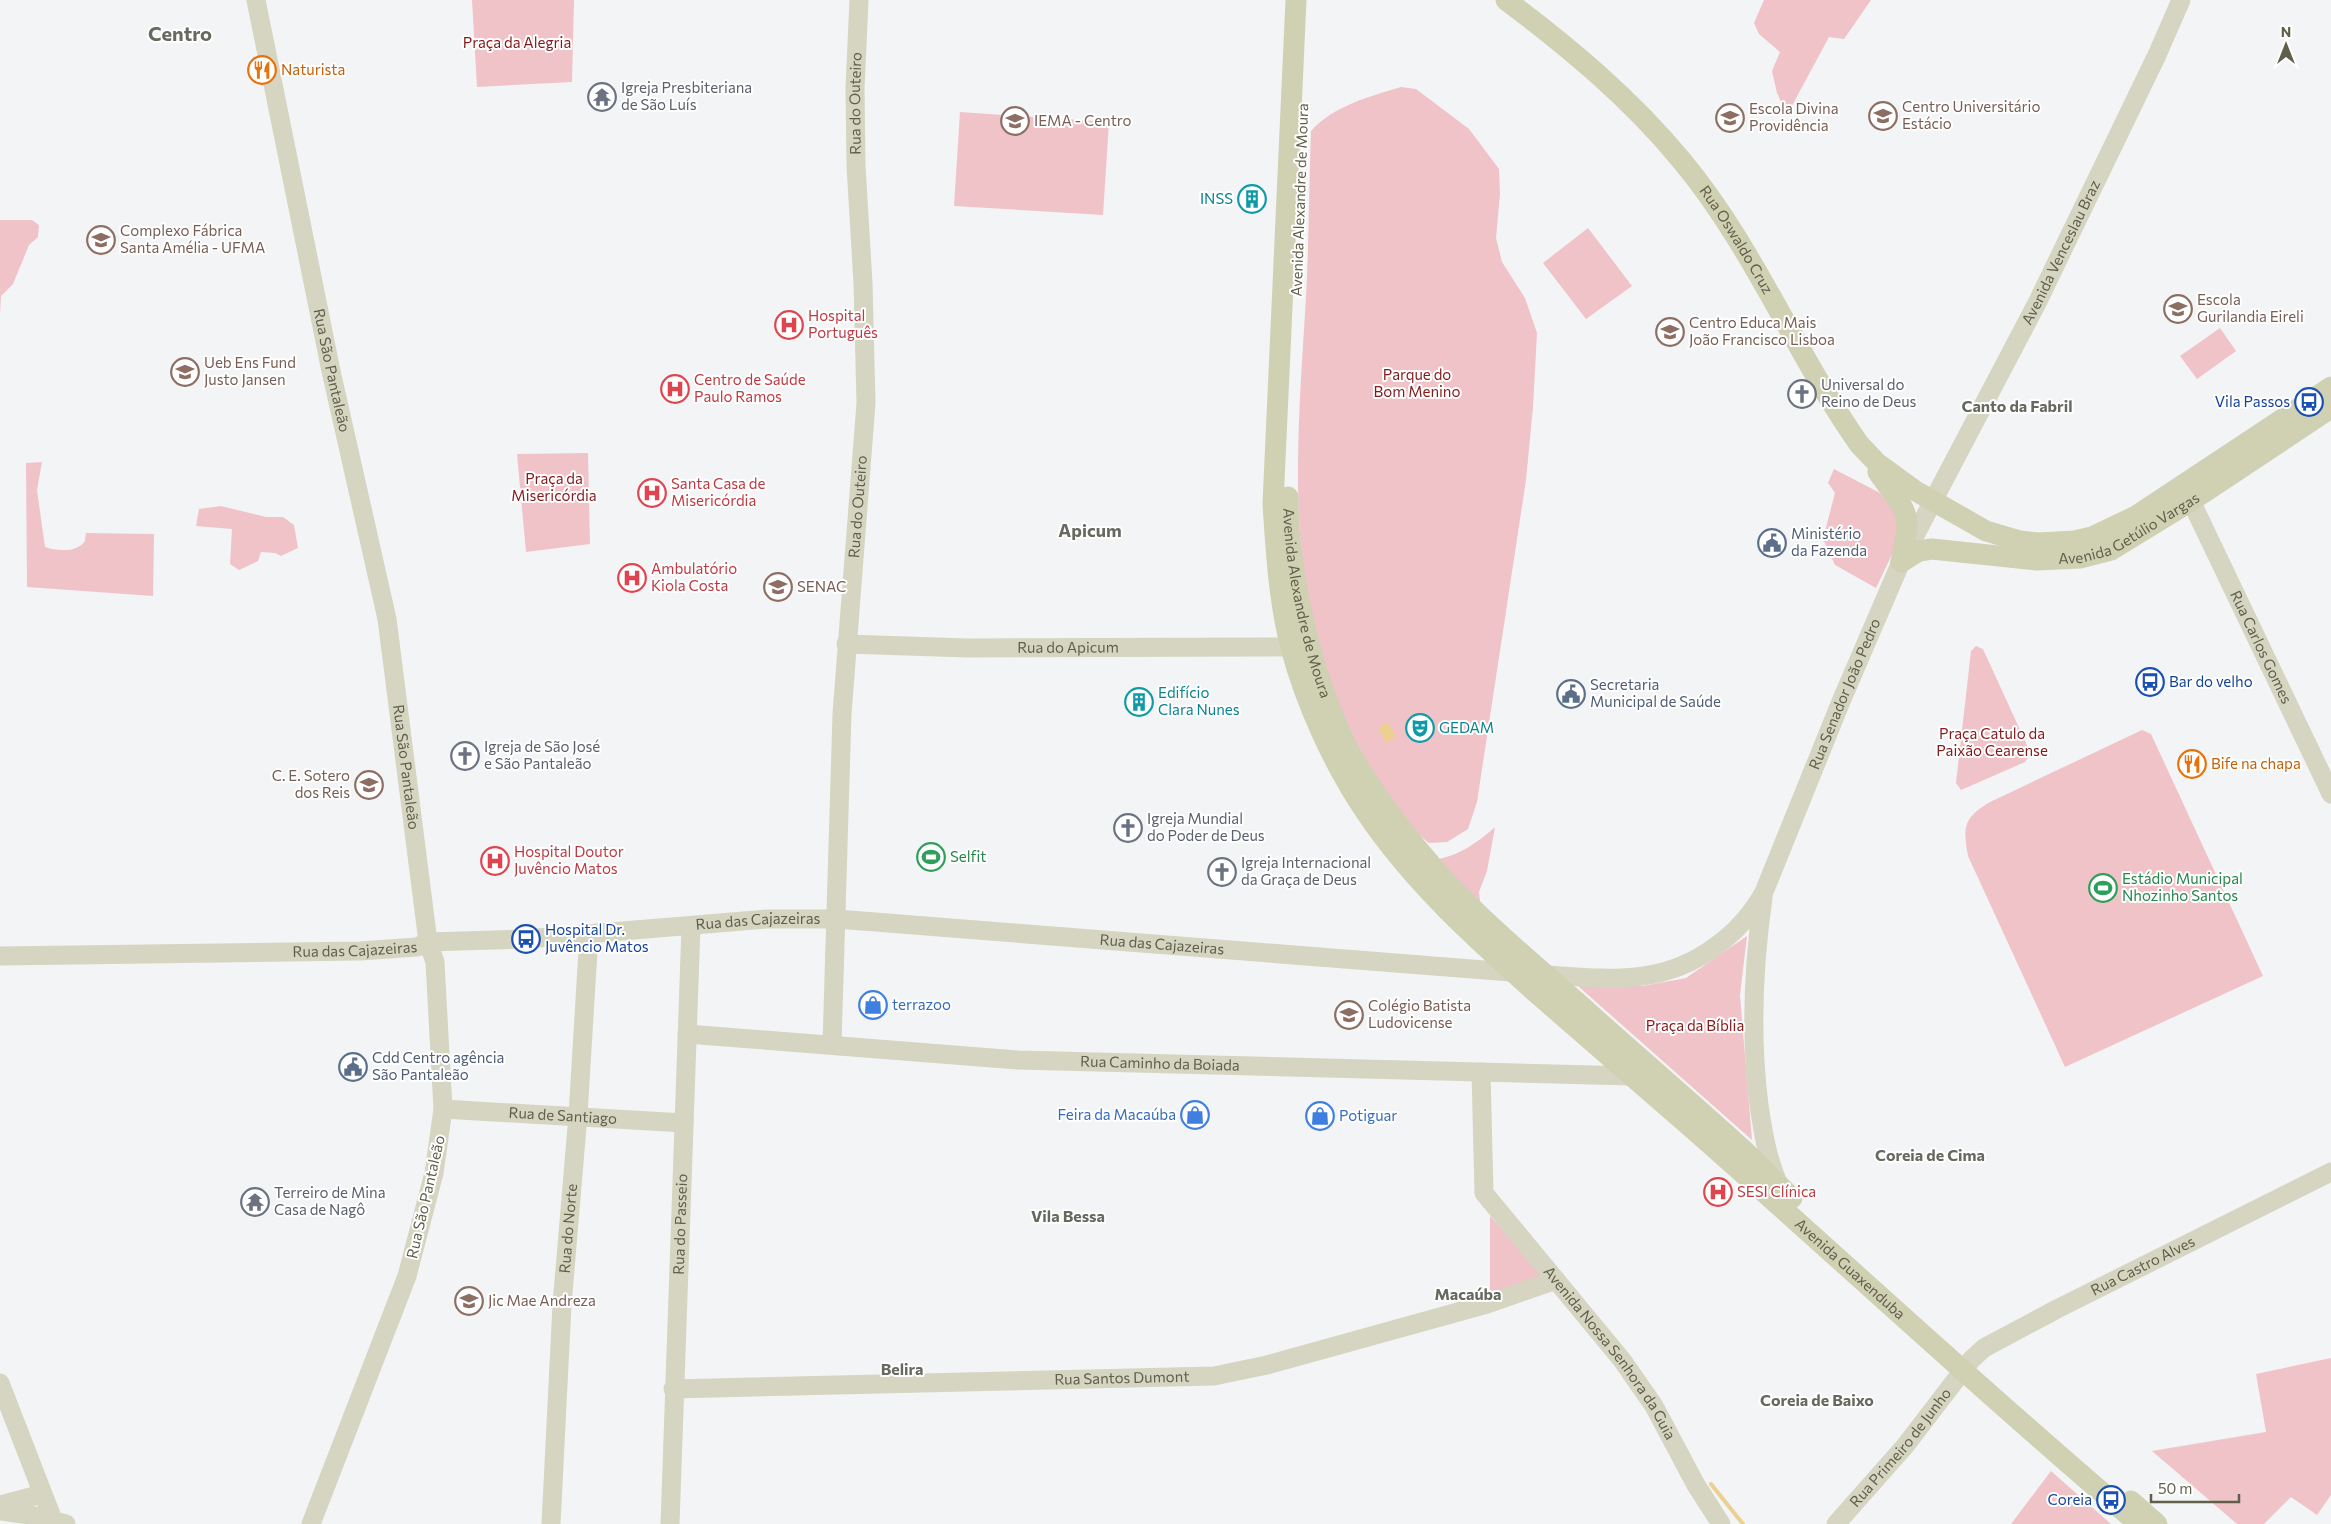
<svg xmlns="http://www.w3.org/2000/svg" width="2331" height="1524" font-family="Commissioner,sans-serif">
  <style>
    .green { fill: #f0c3c9 }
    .water { fill: #edd091 }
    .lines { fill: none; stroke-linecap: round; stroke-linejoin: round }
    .stream { stroke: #edd091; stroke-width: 4 }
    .secondary { stroke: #d5d5c1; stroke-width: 19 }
    .primary { stroke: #d0d0b3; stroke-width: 21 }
    .labels { text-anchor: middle; stroke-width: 4; stroke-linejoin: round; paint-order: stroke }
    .park-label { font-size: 15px; fill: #84181a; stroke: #fff }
    .food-label { font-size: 15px; fill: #c56008; stroke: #fff; text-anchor: start }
    .worship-label { font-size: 15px; fill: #5b616d; stroke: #fff; text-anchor: start }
    .street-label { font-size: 15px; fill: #605f4a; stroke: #fff }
    .education-label { font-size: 15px; fill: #785e54; stroke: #fff; text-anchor: start }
    .culture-label { font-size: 15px; fill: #0d838f; stroke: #fff; text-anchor: start }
    .health-label { font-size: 15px; fill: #be3a42; stroke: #fff; text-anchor: start }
    .transit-label { font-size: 15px; fill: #164399; stroke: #fff; text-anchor: end }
    .service-label { font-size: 15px; fill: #4e5e75; stroke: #fff; text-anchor: start }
    .leisure-label { font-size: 15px; fill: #27864d; stroke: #fff; text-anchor: start }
    .shop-label { font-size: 15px; fill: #366cbe; stroke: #fff; text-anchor: start }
    .neighbourhood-label { font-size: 16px; font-weight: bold; fill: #67685f; stroke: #fff }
    .quarter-label { font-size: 18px; font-weight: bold; fill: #67685f; stroke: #fff }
    .district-label { font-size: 20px; font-weight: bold; fill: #67685f; stroke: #fff }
  </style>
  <rect width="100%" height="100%" fill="#f3f4f5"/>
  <!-- green -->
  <path class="green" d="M472 0H574L572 82 477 87Z
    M1764 0H1871L1844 39 1829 37 1787 115 1777 93 1772 71 1780 52 1759 34 1754 23Z
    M1401 87 1416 89 1469 129 1499 169 1500 194 1496 238 1502 262 1525 298 1537 333 1533 407 1526 480 1477 802 1468 829 1447 842 1429 843C1395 817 1380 787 1361 750 1352 734 1342 717 1335 700 1284 572 1298 430 1306 297 1309 241 1309 186 1311 131 1333 106 1371 96 1401 87Z
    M960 112 1109 122 1103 215 954 206Z
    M0 220H32L39 225 38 237 29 245 13 284 1 296 0 314Z
    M1588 228 1632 286 1586 319 1543 263Z
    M2220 328 2236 351 2197 379 2180 356Z
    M588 453 590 544 526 552 517 454Z
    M42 462 37 490 45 547C57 551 77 553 85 541L86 533 154 534 153 596 27 587 26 463Z
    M1834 469 1880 493 1897 515V544L1876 588 1835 565 1823 539 1835 493 1828 483Z
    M221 506 266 517H283L294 525 298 548 281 556 275 553 261 552 258 561 239 570 230 564 232 529 196 526 199 509Z
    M1976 646 1983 649 2031 754 2025 762 1961 790 1956 783 1971 651Z
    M2142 730 2151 734 2263 976 2065 1067 1968 856C1963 827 1963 818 1990 802Z
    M1495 827 1487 871 1479 892 1481 910 1432 860C1457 857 1476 844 1495 827Z
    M1747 936 1740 995 1752 1140 1578 986H1643L1686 978Z
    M1490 1216 1546 1278 1490 1298Z
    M2331 1358V1495L2317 1515 2291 1497 2264 1524H2237L2152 1451 2266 1432 2256 1374Z
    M2051 1471 2111 1524H2011Z"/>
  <!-- water -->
  <path class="water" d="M1388 722 1396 736 1386 743 1378 728Z"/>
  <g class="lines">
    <!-- stream -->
    <path class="stream" d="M1711 1484 1743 1524"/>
    <!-- secondary -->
    <g class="secondary">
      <path id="s1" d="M256 0 331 371 387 619 428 942 435 962 443 1109 434 1173 407 1276 311 1524"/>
      <path id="s2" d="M2191 501 2331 794"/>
      <path id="s3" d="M846 644 968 648 1291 647"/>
      <path d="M1763 898C1753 968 1750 1035 1759 1105 1763 1132 1767 1157 1778 1183"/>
      <path id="s4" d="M0 956 360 951 417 947 428 942 526 939 766 919H837L1547 975C1609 979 1663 986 1716 946 1737 931 1752 914 1764 892L1842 699 1901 562 2037 303 2157 55 2181 0"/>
      <path id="s5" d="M687 1034 1018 1060 1632 1076"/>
      <path id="s6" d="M832 1044 842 714 866 403 863 283 856 166 855 88 859 0"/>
      <path id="s7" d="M1481 1072 1484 1193 1622 1360 1654 1406 1696 1485 1721 1524"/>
      <path id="s8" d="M443 1109 684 1123"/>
      <path d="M0 1383 53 1520"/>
      <path id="s9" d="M673 1389 1214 1376 1267 1365 1487 1304 1556 1280"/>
      <path d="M0 1505 42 1494"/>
      <path d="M0 1511 30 1515 66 1524"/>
      <path id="s10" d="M551 1524 562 1305 578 1115 589 934"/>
      <path id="s11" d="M670 1524 691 926"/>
      <path id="s12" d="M1836 1524 1905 1446 1971 1360 1984 1348 2057 1309 2331 1172"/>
    </g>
    <!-- primary -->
    <g class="primary">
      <path id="s13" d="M1296 0 1273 504C1276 551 1279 601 1291 648 1306 704 1333 763 1365 811 1413 883 1477 940 1541 997 1592 1041 1642 1085 1693 1129 1842 1260 1987 1396 2139 1524"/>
      <path id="s14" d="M1506 0C1570 48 1631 99 1682 161 1753 246 1795 353 1859 444L1877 463 1914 490 1986 531 2020 541 2039 543 2074 541 2092 537 2136 516 2331 387"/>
      <path d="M1878 472C1907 514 1913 509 1901 562"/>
      <path id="s15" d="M1288 497C1288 571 1310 665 1340 732 1367 790 1424 861 1469 905 1507 943 1549 977 1589 1013 1639 1058 1691 1102 1740 1147 1758 1163 1774 1181 1792 1198"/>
      <path id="s16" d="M1901 562 1919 551 1932 549 2037 560 2080 558 2111 550 2191 501 2331 408"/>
      <path d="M2131 1501 2157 1524"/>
    </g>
  </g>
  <!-- icons -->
  <defs>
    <symbol id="restaurant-ring" viewBox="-11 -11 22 22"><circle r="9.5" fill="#fff" stroke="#e8710a" stroke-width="1.5"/><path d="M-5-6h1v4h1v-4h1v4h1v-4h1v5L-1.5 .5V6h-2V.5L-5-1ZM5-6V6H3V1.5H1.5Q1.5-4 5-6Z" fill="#e8710a"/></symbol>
    <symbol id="temple-ring" viewBox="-11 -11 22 22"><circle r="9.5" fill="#fff" stroke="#6b7280" stroke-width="1.5"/><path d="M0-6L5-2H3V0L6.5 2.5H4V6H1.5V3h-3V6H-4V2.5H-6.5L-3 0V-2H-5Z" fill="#6b7280"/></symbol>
    <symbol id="university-ring" viewBox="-11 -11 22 22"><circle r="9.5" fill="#fff" stroke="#8d6e63" stroke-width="1.5"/><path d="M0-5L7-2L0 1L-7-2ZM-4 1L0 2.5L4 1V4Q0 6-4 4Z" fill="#8d6e63"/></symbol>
    <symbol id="school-ring" viewBox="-11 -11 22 22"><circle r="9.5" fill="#fff" stroke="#8d6e63" stroke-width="1.5"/><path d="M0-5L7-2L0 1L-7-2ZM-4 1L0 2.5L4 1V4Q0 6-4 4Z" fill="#8d6e63"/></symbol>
    <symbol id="building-ring" viewBox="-11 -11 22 22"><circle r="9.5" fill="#fff" stroke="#0f9aa8" stroke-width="1.5"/><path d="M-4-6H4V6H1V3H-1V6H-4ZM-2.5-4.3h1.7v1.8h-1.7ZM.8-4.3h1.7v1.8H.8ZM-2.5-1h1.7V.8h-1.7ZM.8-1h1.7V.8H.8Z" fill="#0f9aa8"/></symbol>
    <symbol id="hospital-ring" viewBox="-11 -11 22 22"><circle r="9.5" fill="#fff" stroke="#e0444e" stroke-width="1.5"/><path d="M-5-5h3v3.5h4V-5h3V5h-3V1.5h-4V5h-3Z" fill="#e0444e"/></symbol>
    <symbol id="church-ring" viewBox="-11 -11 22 22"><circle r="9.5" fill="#fff" stroke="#6b7280" stroke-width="1.5"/><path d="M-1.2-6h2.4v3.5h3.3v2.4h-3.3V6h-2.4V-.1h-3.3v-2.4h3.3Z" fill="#6b7280"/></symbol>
    <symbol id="bus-ring" viewBox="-11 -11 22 22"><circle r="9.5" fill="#fff" stroke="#1a4fb4" stroke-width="1.5"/><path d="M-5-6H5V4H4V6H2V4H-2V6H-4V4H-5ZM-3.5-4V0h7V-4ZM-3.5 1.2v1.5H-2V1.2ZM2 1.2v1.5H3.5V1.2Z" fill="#1a4fb4"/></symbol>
    <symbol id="civic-ring" viewBox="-11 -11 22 22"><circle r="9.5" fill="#fff" stroke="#5c6f8a" stroke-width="1.5"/><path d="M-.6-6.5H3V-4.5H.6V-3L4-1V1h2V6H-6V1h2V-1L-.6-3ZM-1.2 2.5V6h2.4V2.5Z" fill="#5c6f8a"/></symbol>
    <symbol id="theatre-ring" viewBox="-11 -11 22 22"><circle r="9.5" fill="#fff" stroke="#0f9aa8" stroke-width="1.5"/><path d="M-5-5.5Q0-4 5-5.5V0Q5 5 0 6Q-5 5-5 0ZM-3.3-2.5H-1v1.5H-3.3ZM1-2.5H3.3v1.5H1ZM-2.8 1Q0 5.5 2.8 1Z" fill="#0f9aa8"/></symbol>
    <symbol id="stadium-ring" viewBox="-11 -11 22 22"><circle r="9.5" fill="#fff" stroke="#2e9e5b" stroke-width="1.5"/><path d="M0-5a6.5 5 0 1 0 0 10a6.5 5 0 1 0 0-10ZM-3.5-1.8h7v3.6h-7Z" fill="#2e9e5b"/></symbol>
    <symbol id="shop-ring" viewBox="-11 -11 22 22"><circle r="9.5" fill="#fff" stroke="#3f7fe0" stroke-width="1.5"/><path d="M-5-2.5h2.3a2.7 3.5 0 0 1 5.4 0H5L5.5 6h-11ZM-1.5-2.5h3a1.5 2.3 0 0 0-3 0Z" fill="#3f7fe0"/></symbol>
  </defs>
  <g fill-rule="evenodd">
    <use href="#restaurant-ring" x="246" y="54" width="32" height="32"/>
    <use href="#temple-ring" x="586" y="81" width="32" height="32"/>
    <use href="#university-ring" x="1867" y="100" width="32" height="32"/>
    <use href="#school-ring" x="1714" y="102" width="32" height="32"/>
    <use href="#school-ring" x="999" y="105" width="32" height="32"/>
    <use href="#building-ring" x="1236" y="183" width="32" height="32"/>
    <use href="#university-ring" x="85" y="224" width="32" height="32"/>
    <use href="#school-ring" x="2162" y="293" width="32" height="32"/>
    <use href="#hospital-ring" x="773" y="309" width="32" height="32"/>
    <use href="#school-ring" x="1654" y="316" width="32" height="32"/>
    <use href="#school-ring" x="169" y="356" width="32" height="32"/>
    <use href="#hospital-ring" x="659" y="373" width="32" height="32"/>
    <use href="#church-ring" x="1786" y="378" width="32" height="32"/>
    <use href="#bus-ring" x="2293" y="386" width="32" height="32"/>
    <use href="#hospital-ring" x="636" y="477" width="32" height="32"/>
    <use href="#civic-ring" x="1756" y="527" width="32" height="32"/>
    <use href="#hospital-ring" x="616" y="562" width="32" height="32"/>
    <use href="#university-ring" x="762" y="571" width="32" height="32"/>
    <use href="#bus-ring" x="2134" y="666" width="32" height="32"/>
    <use href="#civic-ring" x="1555" y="678" width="32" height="32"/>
    <use href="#building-ring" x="1123" y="686" width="32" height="32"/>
    <use href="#theatre-ring" x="1404" y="712" width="32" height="32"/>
    <use href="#church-ring" x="449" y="740" width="32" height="32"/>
    <use href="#restaurant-ring" x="2176" y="748" width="32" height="32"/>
    <use href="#school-ring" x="353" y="769" width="32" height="32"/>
    <use href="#church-ring" x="1112" y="812" width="32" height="32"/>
    <use href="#stadium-ring" x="915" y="841" width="32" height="32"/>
    <use href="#hospital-ring" x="479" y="845" width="32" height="32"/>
    <use href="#church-ring" x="1206" y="856" width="32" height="32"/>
    <use href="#stadium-ring" x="2087" y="872" width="32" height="32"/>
    <use href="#bus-ring" x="510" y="923" width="32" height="32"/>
    <use href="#shop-ring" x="857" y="989" width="32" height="32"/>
    <use href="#school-ring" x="1333" y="999" width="32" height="32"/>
    <use href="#civic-ring" x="337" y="1051" width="32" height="32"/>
    <use href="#shop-ring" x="1179" y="1099" width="32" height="32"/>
    <use href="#shop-ring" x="1304" y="1100" width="32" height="32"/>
    <use href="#hospital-ring" x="1702" y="1176" width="32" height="32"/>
    <use href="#temple-ring" x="239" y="1186" width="32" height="32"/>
    <use href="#school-ring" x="453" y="1285" width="32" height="32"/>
    <use href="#bus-ring" x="2095" y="1484" width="32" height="32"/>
  </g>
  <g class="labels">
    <!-- park labels -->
    <g class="park-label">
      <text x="517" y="48">Praça da Alegria</text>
      <text x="1417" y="380">Parque do<tspan x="1417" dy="17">Bom Menino</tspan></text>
      <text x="554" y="484">Praça da<tspan x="554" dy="17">Misericórdia</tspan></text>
      <text x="1992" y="739">Praça Catulo da<tspan x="1992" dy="17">Paixão Cearense</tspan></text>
      <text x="1695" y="1031">Praça da Bíblia</text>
    </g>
    <!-- food labels -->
    <g class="food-label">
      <text x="281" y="75">Naturista</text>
      <text x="2211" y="769">Bife na chapa</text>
    </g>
    <!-- worship labels -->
    <g class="worship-label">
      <text x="621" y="93">Igreja Presbiteriana<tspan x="621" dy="17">de São Luís</tspan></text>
      <text x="1821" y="390">Universal do<tspan x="1821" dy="17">Reino de Deus</tspan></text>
      <text x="484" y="752">Igreja de São José<tspan x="484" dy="17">e São Pantaleão</tspan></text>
      <text x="1147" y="824">Igreja Mundial<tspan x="1147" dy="17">do Poder de Deus</tspan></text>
      <text x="1241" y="868">Igreja Internacional<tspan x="1241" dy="17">da Graça de Deus</tspan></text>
      <text x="274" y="1198">Terreiro de Mina<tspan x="274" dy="17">Casa de Nagô</tspan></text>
    </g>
    <!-- street labels -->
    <g class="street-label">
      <text dy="5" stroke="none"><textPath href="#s6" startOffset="942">Rua do Outeiro</textPath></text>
      <text transform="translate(1300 200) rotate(-88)" y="5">Avenida Alexandre de Moura</text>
      <text dy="5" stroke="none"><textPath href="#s14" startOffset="335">Rua Oswaldo Cruz</textPath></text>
      <text dy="5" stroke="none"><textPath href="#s4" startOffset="2506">Avenida Venceslau Braz</textPath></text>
      <text dy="5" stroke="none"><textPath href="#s1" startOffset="378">Rua São Pantaleão</textPath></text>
      <text dy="5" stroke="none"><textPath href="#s6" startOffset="538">Rua do Outeiro</textPath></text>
      <text dy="5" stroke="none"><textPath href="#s16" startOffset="239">Avenida Getúlio Vargas</textPath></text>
      <text dy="5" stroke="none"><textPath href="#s15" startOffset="108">Avenida Alexandre de Moura</textPath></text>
      <text dy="5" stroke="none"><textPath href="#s2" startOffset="162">Rua Carlos Gomes</textPath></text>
      <text dy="5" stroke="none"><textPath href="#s3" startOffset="222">Rua do Apicum</textPath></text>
      <text dy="5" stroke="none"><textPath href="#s4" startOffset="2014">Rua Senador João Pedro</textPath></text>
      <text dy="5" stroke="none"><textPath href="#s1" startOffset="782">Rua São Pantaleão</textPath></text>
      <text dy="5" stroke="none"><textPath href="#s4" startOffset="760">Rua das Cajazeiras</textPath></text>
      <text dy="5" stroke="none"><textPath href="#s4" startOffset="1165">Rua das Cajazeiras</textPath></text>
      <text dy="5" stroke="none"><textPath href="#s4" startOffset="355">Rua das Cajazeiras</textPath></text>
      <text dy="5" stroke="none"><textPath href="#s5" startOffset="474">Rua Caminho da Boiada</textPath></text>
      <text dy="5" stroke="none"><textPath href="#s8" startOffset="120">Rua de Santiago</textPath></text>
      <text transform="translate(426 1197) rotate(-77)" y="5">Rua São Pantaleão</text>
      <text dy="5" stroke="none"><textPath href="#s11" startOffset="300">Rua do Passeio</textPath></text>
      <text dy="5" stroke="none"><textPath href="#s10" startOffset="296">Rua do Norte</textPath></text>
      <text dy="5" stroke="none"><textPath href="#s12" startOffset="409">Rua Castro Alves</textPath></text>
      <text dy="5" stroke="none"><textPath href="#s13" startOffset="1498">Avenida Guaxenduba</textPath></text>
      <text dy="5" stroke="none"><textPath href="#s7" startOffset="325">Avenida Nossa Senhora da Guia</textPath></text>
      <text dy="5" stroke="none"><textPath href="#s9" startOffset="449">Rua Santos Dumont</textPath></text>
      <text dy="5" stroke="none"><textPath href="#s12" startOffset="100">Rua Primeiro de Junho</textPath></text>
    </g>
    <!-- education labels -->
    <g class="education-label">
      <text x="1902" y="112">Centro Universitário<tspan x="1902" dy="17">Estácio</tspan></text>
      <text x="1749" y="114">Escola Divina<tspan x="1749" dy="17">Providência</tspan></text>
      <text x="1034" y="126">IEMA - Centro</text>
      <text x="120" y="236">Complexo Fábrica<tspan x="120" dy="17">Santa Amélia - UFMA</tspan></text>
      <text x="2197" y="305">Escola<tspan x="2197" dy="17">Gurilandia Eireli</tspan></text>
      <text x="1689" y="328">Centro Educa Mais<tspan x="1689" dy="17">João Francisco Lisboa</tspan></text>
      <text x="204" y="368">Ueb Ens Fund<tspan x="204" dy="17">Justo Jansen</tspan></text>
      <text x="797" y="592">SENAC</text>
      <text x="350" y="781" text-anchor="end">C. E. Sotero<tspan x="350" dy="17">dos Reis</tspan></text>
      <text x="1368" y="1011">Colégio Batista<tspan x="1368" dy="17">Ludovicense</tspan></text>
      <text x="488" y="1306">Jic Mae Andreza</text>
    </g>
    <!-- culture labels -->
    <g class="culture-label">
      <text x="1233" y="204" text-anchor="end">INSS</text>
      <text x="1158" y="698">Edifício<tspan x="1158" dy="17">Clara Nunes</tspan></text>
      <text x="1439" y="733">GEDAM</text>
    </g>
    <!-- health labels -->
    <g class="health-label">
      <text x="808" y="321">Hospital<tspan x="808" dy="17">Português</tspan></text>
      <text x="694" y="385">Centro de Saúde<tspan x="694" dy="17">Paulo Ramos</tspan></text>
      <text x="671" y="489">Santa Casa de<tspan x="671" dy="17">Misericórdia</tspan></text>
      <text x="651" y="574">Ambulatório<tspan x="651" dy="17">Kiola Costa</tspan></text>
      <text x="514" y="857">Hospital Doutor<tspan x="514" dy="17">Juvêncio Matos</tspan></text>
      <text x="1737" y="1197">SESI Clínica</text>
    </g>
    <!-- transit labels -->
    <g class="transit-label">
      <text x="2290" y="407">Vila Passos</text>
      <text x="2169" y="687" text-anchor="start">Bar do velho</text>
      <text x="545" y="935" text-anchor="start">Hospital Dr.<tspan x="545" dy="17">Juvêncio Matos</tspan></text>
      <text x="2092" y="1505">Coreia</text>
    </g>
    <!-- service labels -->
    <g class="service-label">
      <text x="1791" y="539">Ministério<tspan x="1791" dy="17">da Fazenda</tspan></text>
      <text x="1590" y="690">Secretaria<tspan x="1590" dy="17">Municipal de Saúde</tspan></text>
      <text x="372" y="1063">Cdd Centro agência<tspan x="372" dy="17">São Pantaleão</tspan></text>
    </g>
    <!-- leisure labels -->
    <g class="leisure-label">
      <text x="950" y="862">Selfit</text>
      <text x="2122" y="884">Estádio Municipal<tspan x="2122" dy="17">Nhozinho Santos</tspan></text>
    </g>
    <!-- shop labels -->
    <g class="shop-label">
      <text x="892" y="1010">terrazoo</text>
      <text x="1176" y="1120" text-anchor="end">Feira da Macaúba</text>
      <text x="1339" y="1121">Potiguar</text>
    </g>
    <!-- neighbourhood labels -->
    <g class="neighbourhood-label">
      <text x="2017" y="412">Canto da Fabril</text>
      <text x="1930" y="1161">Coreia de Cima</text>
      <text x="1068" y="1222">Vila Bessa</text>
      <text x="1468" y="1300">Macaúba</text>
      <text x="902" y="1375">Belira</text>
      <text x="1817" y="1406">Coreia de Baixo</text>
    </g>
    <!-- quarter labels -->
    <g class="quarter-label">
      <text x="1090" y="537">Apicum</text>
    </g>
    <!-- district labels -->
    <g class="district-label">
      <text x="180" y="41">Centro</text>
    </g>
  </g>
  <!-- north arrow -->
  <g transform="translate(2286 45)" stroke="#ffffff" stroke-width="4" paint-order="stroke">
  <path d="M0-4L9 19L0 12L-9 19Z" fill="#605f4a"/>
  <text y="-8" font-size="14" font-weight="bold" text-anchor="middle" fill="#605f4a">N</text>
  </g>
  <!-- scale -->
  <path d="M2151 1494v8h88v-8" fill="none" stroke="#605f4a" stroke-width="2.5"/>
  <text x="2158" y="1494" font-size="15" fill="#605f4a" stroke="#ffffff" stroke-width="4" paint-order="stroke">50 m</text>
</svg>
